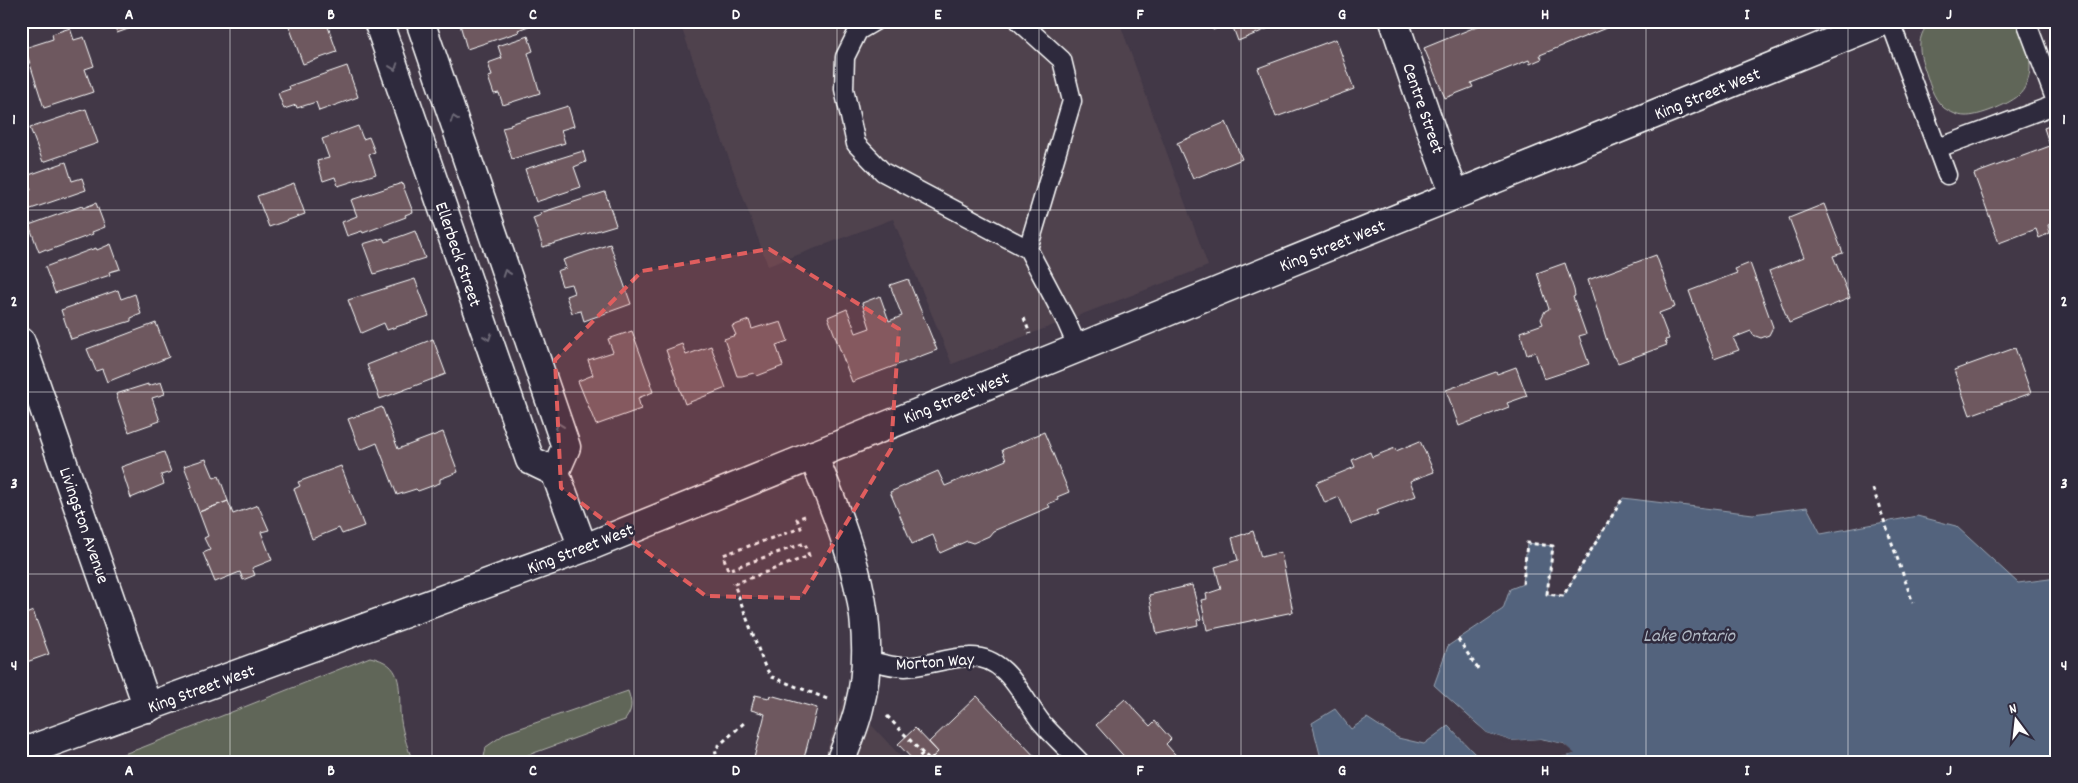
<svg xmlns="http://www.w3.org/2000/svg" width="2078" height="783" font-family="Dekko,sans-serif">
  <style>
    .built { fill: #4f424e }
    .green { fill: #616658; stroke: #b0b2ac }
    .water { fill: #52647d; stroke: #97a2b1 }
    .pier { fill: #423847 }
    .building { fill: #6e585e; stroke: #fff }
    .lines { fill: none; stroke-linecap: round; stroke-linejoin: round }
    .lane-casing { stroke: #fff; stroke-width: 21 }
    .street-casing { stroke: #fff; stroke-width: 31 }
    .secondary-casing { stroke: #fff; stroke-width: 31 }
    .path { stroke: #fff; stroke-width: 3; stroke-dasharray: 4 4; stroke-linecap: butt }
    .lane { stroke: #2f2a3d; stroke-width: 18 }
    .street { stroke: #2f2a3d; stroke-width: 28 }
    .secondary { stroke: #2f2a3d; stroke-width: 28 }
    .oneway { stroke: #6d6a77 }
    .marked { fill: #e05e5e; fill-opacity: 0.2; stroke: #e05e5e; stroke-width: 4; stroke-dasharray: 10 6; stroke-linejoin: round }
    .grid { fill: none; stroke: #fff; stroke-width: 1; stroke-opacity: 0.55 }
    .labels { text-anchor: middle; stroke-width: 5; stroke-linejoin: round; paint-order: stroke }
    .street-label { font-size: 18px; fill: #fff; stroke: #2f2a3d }
    .water-label { font-size: 19px; font-style: italic; fill: #b1b9c4; stroke: #2f2a3d }
    .neatline { fill: none; stroke: #fff; stroke-width: 2 }
    .grid-label { font-size: 16px; text-anchor: middle; font-weight: bold; fill: #fff }
  </style>
  <rect width="100%" height="100%" fill="#423847"/>
  <filter id="ink" filterUnits="userSpaceOnUse"><feTurbulence type="fractalNoise" baseFrequency=".02" numOctaves="2"/><feDisplacementMap in="SourceGraphic" scale="10" xChannelSelector="R" yChannelSelector="G"/><feConvolveMatrix kernelMatrix="1 2 1 2 8 2 1 2 1" color-interpolation-filters="sRGB"/></filter>
  <g filter="url(#ink)">
    <!-- built -->
    <path class="built" d="M679 21H1119L1208 266 952 364 893 219 768 266Z
      M844 696 906 762H823Z"/>
    <!-- green -->
    <path class="green" d="M1931 21H2015C2021 36 2031 53 2030 68 2030 78 2025 90 2018 96 2009 104 1978 117 1965 116 1958 116 1950 112 1944 108 1932 98 1929 81 1924 67 1918 49 1917 35 1931 21Z
      M370 657C403 664 399 685 400 712 401 729 407 746 413 762H100L141 748Z
      M628 691C632 703 633 709 625 720L509 762H483L486 747 506 733Z"/>
    <!-- water -->
    <path class="water" d="M1623 498 1753 514 1807 507 1821 534 1917 516 1956 526 2018 583 2057 578V762H1541L1574 754 1564 744 1542 739 1511 741 1487 733 1434 685 1448 646 1503 609 1510 589 1523 584 1527 543 1553 546 1547 594 1563 596Z
      M1335 709 1351 729 1367 718 1398 738 1424 744 1448 726 1475 754 1497 762H1322L1312 723Z"/>
    <!-- pier -->
    <path class="pier" d="M1461 711 1487 733 1511 741 1540 739 1564 744 1575 754 1538 762 1540 759 1570 752 1563 746 1542 742 1511 744 1486 735 1459 713Z"/>
    <!-- building -->
    <path class="building" d="M113 21H150L117 33Z
      M302 21H326L337 52 303 64 289 26Z
      M459 21H530L531 25 518 30 519 32 467 49Z
      M1210 21H1286L1238 41 1231 22 1213 30Z
      M1490 21H1623L1540 55 1542 59 1539 60 1530 64 1529 60 1471 83 1473 87 1445 98 1424 48Z
      M70 28 74 40 84 37 94 66 85 69 93 92 44 108 25 48 53 39 52 34Z
      M528 36 533 51 528 53 540 93 503 105 499 93 494 94 488 77 492 76 488 63 502 58 498 46Z
      M1336 39 1354 89 1276 117 1258 68Z
      M347 66 358 97 319 111 316 102 297 108 296 105 284 109 278 93 290 89 289 86Z
      M568 106 574 126 561 130 565 143 512 159 502 128 511 126 510 124Z
      M86 109 98 143 43 162 30 128Z
      M1226 122 1242 159 1193 179 1177 143Z
      M2057 123V221L2048 225 2050 233 2039 238 2036 229 1999 243 1974 174 2050 146 2044 128Z
      M358 126 363 139 369 137 375 152 369 154 376 174 338 186 335 177 323 181 317 161 329 158 322 139Z
      M583 151 586 162 574 167 581 187 536 202 525 169Z
      M66 162 72 181 82 178 86 190 25 211 21 193 31 190 26 176Z
      M294 183 305 214 269 227 257 196Z
      M402 183 413 212 405 215 406 217 363 233 362 231 347 236 342 222 357 216 351 200Z
      M605 192 616 225 543 247 533 218 541 215 540 213Z
      M96 203 105 227 92 232 93 234 47 251 46 249 39 252 29 225 82 206 83 208Z
      M1824 204 1843 253 1833 256 1850 298 1789 323 1769 271 1804 257 1789 218Z
      M415 231 425 258 374 274 363 244 383 238 385 242Z
      M111 244 120 269 109 272 110 275 55 293 45 267 87 251 96 248 97 250Z
      M610 244 631 304 584 321 581 311 572 313 566 296 574 293 571 284 562 286 557 271 566 268 563 260Z
      M1656 255 1675 307 1659 313 1669 339 1665 340 1667 345 1618 363 1615 357H1613L1607 341 1588 280Z
      M1565 263 1574 290 1575 296 1573 297 1586 334 1579 336 1589 364 1544 379 1535 352 1527 355 1520 332 1543 324 1541 319 1545 311 1549 309 1537 273Z
      M1750 263 1773 327 1769 335 1761 338 1753 335 1751 331 1733 338 1739 350 1714 359 1689 291 1737 273 1735 269Z
      M415 279 429 316 387 330 384 323 361 333 348 300Z
      M908 279 937 350 852 382 828 317 847 309 856 333 870 328 862 303 880 296 889 321 902 316 890 285Z
      M118 290 121 299 135 294 141 314 131 318V321L71 339 61 310Z
      M749 320 752 329 768 324V326L781 322 788 341 776 345 783 366 757 376 754 373 742 376H737L724 339 736 335 732 326Z
      M156 323 169 357 107 382 102 369 96 371 87 349Z
      M632 331 651 383H650L653 392 638 398 641 409 596 425 578 381 593 375 588 360 613 352 608 339Z
      M433 339 446 374 380 399 367 365Z
      M682 344 686 355 711 346 726 388 685 404 666 350Z
      M2015 348 2031 393 1970 415 1954 370Z
      M1516 367 1527 396 1507 403 1509 407 1459 426 1446 390 1496 372 1497 374Z
      M161 382 165 394 152 398 160 421 129 432 116 394 148 384V386Z
      M382 407 398 449 443 432 458 472 440 479V483L418 491 416 489 397 495 377 443 360 450 348 419Z
      M1044 432 1069 492 1057 497 1058 500 1048 504 1050 507 993 531 989 536 973 543 967 541 940 553 933 535 912 544 890 492 938 471 945 486 1006 460 1002 450Z
      M1420 441 1434 472 1410 481 1416 496 1376 511 1378 514 1351 524 1339 497 1325 503 1316 483 1355 467 1352 460 1370 452 1372 457 1395 448 1396 451Z
      M164 452 171 472 161 475 164 484 131 498 121 467Z
      M206 459 214 478 219 476 228 501 199 512 190 488 192 487 184 466Z
      M341 466 364 526 342 534 339 528 312 539 294 489 300 486 298 482Z
      M228 501 233 514 258 505 269 530 261 532 272 560 252 568 255 575 243 580 240 572 215 582 203 553 210 550 204 538 208 536 199 512Z
      M1253 531 1261 557 1281 552 1293 612 1207 630 1201 600 1207 599 1206 594 1221 589 1215 567 1238 560 1232 538Z
      M1192 585 1201 619 1197 620 1198 625 1157 634 1149 595Z
      M33 611 49 654 21 664V616Z
      M755 695 769 698 770 695 817 708 803 762H753L765 714 751 710Z
      M977 696 1040 762H927L938 752 929 742Z
      M1125 699 1150 726 1155 721 1171 739 1166 744 1180 760 1179 762H1129L1096 725Z
      M915 728 938 752 928 762H915L898 744Z"/>
    <g class="lines">
      <defs>
        <path id="lane" d="M875 21 858 31 845 57 844 89 856 144 883 172 1028 249 1066 321 1078 348
          M1019 21 1062 60 1072 101 1028 249
          M1890 21 1947 175
          M2026 21 2057 104
          M1938 148 2057 104
          M867 660C879 663 893 667 905 667 927 666 948 657 969 657 1007 655 1022 698 1042 723 1054 737 1068 749 1080 762"/>
        <path id="street" d="M378 21 530 460 555 472
          M420 21 566 447 555 472 583 548
          M1394 21 1440 156 1455 195
          M21 342 148 708
          M813 455C846 536 882 620 859 708 855 726 847 744 840 762"/>
        <path id="secondary" d="M21 753 595 544 1884 21"/>
      </defs>
      <!-- lane casing -->
      <use href="#lane" class="lane-casing"/>
      <!-- street casing -->
      <use href="#street" class="street-casing"/>
      <!-- secondary casing -->
      <use href="#secondary" class="secondary-casing"/>
      <!-- path -->
      <path class="path" d="M1024 318 1030 334
        M1873 489 1913 603
        M805 516 797 519 801 528 723 555 728 570 805 543 809 556 734 584 765 667 772 677 830 700
        M1523 584 1527 543 1553 546 1547 594 1563 596 1623 498
        M1458 639 1478 669
        M887 716 929 760
        M718 762 715 749 745 722
        M914 762 923 753"/>
      <!-- lane -->
      <use href="#lane" class="lane"/>
      <!-- street -->
      <use href="#street" class="street"/>
      <!-- secondary -->
      <use href="#secondary" class="secondary"/>
    </g>
    <!-- one-way arrows -->
    <defs><path id="oneway-chevron" d="M-2-3.5L2.5 0L-2 3.5" fill="none" stroke-width="1.6" stroke-linecap="round" stroke-linejoin="round" transform="scale(1.25)"/></defs>
    <g class="oneway">
      <use href="#oneway-chevron" transform="translate(394 67) rotate(71)"/>
      <use href="#oneway-chevron" transform="translate(454 119) rotate(-109)"/>
      <use href="#oneway-chevron" transform="translate(506 273) rotate(-109)"/>
      <use href="#oneway-chevron" transform="translate(488 337) rotate(71)"/>
      <use href="#oneway-chevron" transform="translate(559 426) rotate(-109)"/>
    </g>
  </g>
  <!-- marked area -->
  <path class="marked" d="M769 249 899 329 891 449 801 598 706 596 561 488 555 360 642 271Z"/>
  <!-- grid -->
  <path class="grid" d="M230 21V762M432 21V762M634 21V762M837 21V762M1039 21V762M1241 21V762M1444 21V762M1646 21V762M1848 21V762M21 210H2057M21 392H2057M21 574H2057"/>
  <g class="labels">
    <!-- street labels -->
    <g class="street-label">
      <text transform="translate(1707 93) rotate(-22)" y="6">King Street West</text>
      <text transform="translate(1424 108) rotate(71)" y="6">Centre Street</text>
      <text transform="translate(1332 245) rotate(-22)" y="6">King Street West</text>
      <text transform="translate(459 254) rotate(71)" y="6">Ellerbeck Street</text>
      <text transform="translate(956 397) rotate(-22)" y="6">King Street West</text>
      <text transform="translate(85 525) rotate(71)" y="6">Livingston Avenue</text>
      <text transform="translate(580 548) rotate(-21)" y="6">King Street West</text>
      <text transform="translate(935 661) rotate(-4)" y="6">Morton Way</text>
      <text transform="translate(201 688) rotate(-20)" y="6">King Street West</text>
    </g>
    <!-- water labels -->
    <g class="water-label">
      <text x="1689" y="641">Lake Ontario</text>
    </g>
  </g>
  <!-- margin -->
  <rect width="2078" height="783" fill="none" stroke="#2f2a3d" stroke-width="55"/>
  <!-- north arrow -->
  <g transform="translate(2016 720) rotate(345)" stroke="#2f2a3d" stroke-width="4" paint-order="stroke">
  <path d="M0-4L9 19L0 12L-9 19Z" fill="#ffffff"/>
  <text y="-8" font-size="14" font-weight="bold" text-anchor="middle" fill="#ffffff">N</text>
  </g>
  <rect x="28" y="28" width="2022" height="728" class="neatline"/>
  <g class="grid-label">
    <text x="129" y="19">A</text>
    <text x="331" y="19">B</text>
    <text x="533" y="19">C</text>
    <text x="736" y="19">D</text>
    <text x="938" y="19">E</text>
    <text x="1140" y="19">F</text>
    <text x="1342" y="19">G</text>
    <text x="1545" y="19">H</text>
    <text x="1747" y="19">I</text>
    <text x="1949" y="19">J</text>
    <text x="14" y="124">1</text>
    <text x="2064" y="124">1</text>
    <text x="14" y="306">2</text>
    <text x="2064" y="306">2</text>
    <text x="14" y="488">3</text>
    <text x="2064" y="488">3</text>
    <text x="14" y="670">4</text>
    <text x="2064" y="670">4</text>
    <text x="129" y="775">A</text>
    <text x="331" y="775">B</text>
    <text x="533" y="775">C</text>
    <text x="736" y="775">D</text>
    <text x="938" y="775">E</text>
    <text x="1140" y="775">F</text>
    <text x="1342" y="775">G</text>
    <text x="1545" y="775">H</text>
    <text x="1747" y="775">I</text>
    <text x="1949" y="775">J</text>
  </g>
</svg>
